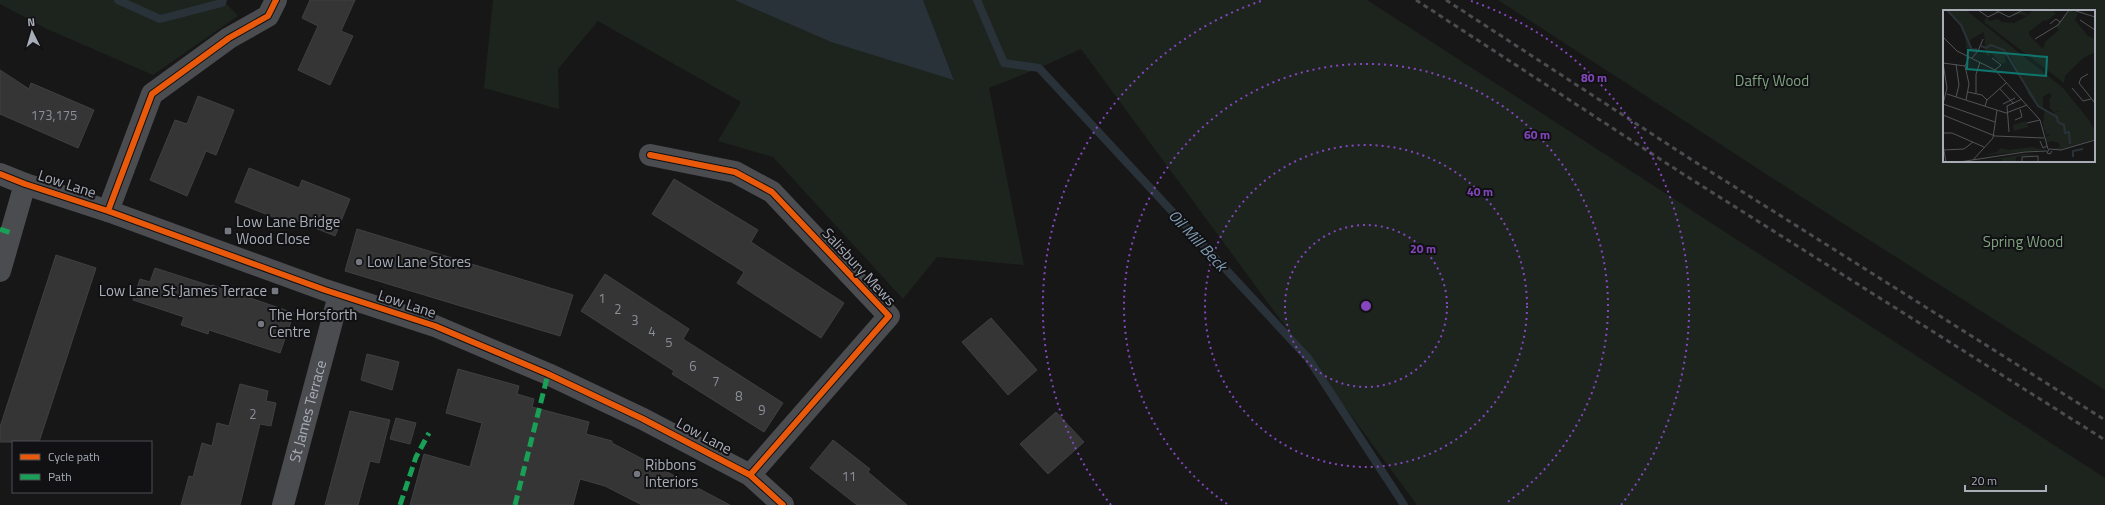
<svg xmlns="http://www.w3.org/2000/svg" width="2105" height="505" font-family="'Titillium Web',sans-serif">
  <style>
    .green { fill: #1d241e; fill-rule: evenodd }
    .water { fill: #2a3239 }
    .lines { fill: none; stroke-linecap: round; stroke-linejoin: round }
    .stream { stroke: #2a3239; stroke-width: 8 }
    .building { fill: #353536; stroke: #3f4043 }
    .minor { stroke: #4b4c50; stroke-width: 22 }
    .tertiary { stroke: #4b4c50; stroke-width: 22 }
    .rail { stroke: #4b4c4f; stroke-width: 3; stroke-dasharray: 5 4; stroke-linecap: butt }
    .quiet { stroke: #1a9f57; stroke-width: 5; stroke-dasharray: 10 5; stroke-linecap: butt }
    .cycleway-casing { stroke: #111113; stroke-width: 8 }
    .cycleway { stroke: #e8590c; stroke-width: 6 }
    .ring { fill: none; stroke: #8446be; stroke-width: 2; stroke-dasharray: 2 4 }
    .poi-dot { fill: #757880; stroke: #111113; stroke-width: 1.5 }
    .labels { text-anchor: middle; stroke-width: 4; stroke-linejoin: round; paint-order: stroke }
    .number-label { font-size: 13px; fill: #8b8f98 }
    .park-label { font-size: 15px; fill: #7fa381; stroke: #111113 }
    .street-label { font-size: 15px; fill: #a8adb8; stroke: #111113 }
    .poi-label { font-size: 15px; fill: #a8adb8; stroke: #111113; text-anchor: start }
    .water-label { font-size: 16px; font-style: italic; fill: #7f9bb3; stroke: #111113 }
    .inset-river { fill: none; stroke: #2a3239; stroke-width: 2 }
    .inset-road { fill: none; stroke: #515357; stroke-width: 1 }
    .view { fill: #0f766e; fill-opacity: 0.15; stroke: #0f766e; stroke-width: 2 }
    .inset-edge { fill: none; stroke: #a8adb8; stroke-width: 2 }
    .centre { fill: #8446be; stroke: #111113; stroke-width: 2 }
    .ring-label { font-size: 12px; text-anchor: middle; font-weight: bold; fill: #8446be; stroke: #111113; stroke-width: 4; stroke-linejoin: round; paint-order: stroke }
  </style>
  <rect width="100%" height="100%" fill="#171717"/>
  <!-- green -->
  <path class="green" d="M0 0H223L238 16 153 75 47 29 0 4Z
    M493 0H734L831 42 954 79 923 0H1367L2105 478V505H1417L1081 49 1039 68 989 88 1024 265 937 257 903 299 773 157 718 141 741 102 598 21 558 69 559 109 484 88Z
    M1498 0H2105V390L1811 203ZM1944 11H2094V161H1944Z"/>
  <!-- water -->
  <path class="water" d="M734 0H923L954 80 831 42Z"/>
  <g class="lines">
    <!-- stream -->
    <path class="stream" d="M118 0 160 19 222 3 223 0
      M977 0 1004 63 1039 68 1308 358 1404 505"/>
  </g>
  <!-- building -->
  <path class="building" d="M310 0H355L341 31 353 36 330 85 298 70 318 26 302 18Z
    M0 70 29 89 31 83 94 110 78 148 0 114Z
    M198 96 234 110 216 155 206 151 187 196 150 180 175 120 187 124Z
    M249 168 299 188 302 180 350 199 335 236 288 217 286 222 235 202Z
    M674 179 758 230 751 242 844 303 821 338 737 283 744 272 652 214Z
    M357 229 573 295 560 336 345 271Z
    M56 255 96 268 39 442H0V427Z
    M155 268 211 286 212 285 294 313 280 353 209 330 208 334 181 325 184 317 133 300 140 279 150 282Z
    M605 274 689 329 683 339 783 403 764 432 672 374 674 371 581 311Z
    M991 318 1037 370 1008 395 962 342Z
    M367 354 399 362 392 390 361 380Z
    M458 369 519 386 517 394 534 399 532 407 589 422 586 434 612 441V443L730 505H642L605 486 580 479 573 505H410L424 454 470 467 482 423 446 413Z
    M240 384 268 391 266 401 276 403 271 426 260 424 240 505H181L189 476 193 477 202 443 212 446 217 423 229 426Z
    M350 411 390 420 379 463 370 461 358 505H325Z
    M1056 412 1084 442 1048 474 1020 444Z
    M396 418 416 423 410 444 390 439Z
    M833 440 870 469 868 472 907 505H857L810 468Z"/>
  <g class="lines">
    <!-- minor -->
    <g class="minor">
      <path d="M650 155 735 172 772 192 889 316 750 475"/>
      <path d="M108 211 152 94 229 38 268 16 276 0"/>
      <path d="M0 271 25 184"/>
      <path id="s1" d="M283 505 339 295"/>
    </g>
    <!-- tertiary -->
    <path class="tertiary" d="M0 174 25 184 108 211 325 290 435 326 548 374 643 419 750 475 783 505"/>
    <!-- rail -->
    <path class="rail" d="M1416 0 1683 174 2105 440
      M1446 0 1692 160 2105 420"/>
    <!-- quiet -->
    <path class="quiet" d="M0 229 11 233
      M400 505 416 457 429 433
      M515 505 548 374"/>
    <defs>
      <path id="cycleway" d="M650 155 735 172 772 192 889 316 750 475
        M0 174 25 184 108 211 325 290 435 326 548 374 643 419 750 475 783 505
        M108 211 152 94 229 38 268 16 276 0"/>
    </defs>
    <!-- cycleway casing -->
    <use href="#cycleway" class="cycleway-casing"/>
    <!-- cycleway -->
    <use href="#cycleway" class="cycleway"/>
  </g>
  <!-- distance rings -->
  <g class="ring">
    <circle cx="1366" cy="306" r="81"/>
    <circle cx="1366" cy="306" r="161"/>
    <path d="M1227 504A242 242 0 1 1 1505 504"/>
    <path d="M1111 505A323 323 0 0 1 1261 1M1471 1A323 323 0 0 1 1621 505"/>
  </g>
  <!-- markers -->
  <g class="poi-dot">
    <rect x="224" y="227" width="8" height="8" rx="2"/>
    <circle cx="359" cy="262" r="4"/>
    <rect x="271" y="287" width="8" height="8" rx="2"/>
    <circle cx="261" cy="324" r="4"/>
    <circle cx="637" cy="474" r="4"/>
  </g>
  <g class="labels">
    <!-- number labels -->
    <g class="number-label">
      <text x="54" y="120">173,175</text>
      <text x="602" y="303">1</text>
      <text x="618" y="314">2</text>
      <text x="635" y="325">3</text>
      <text x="652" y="336">4</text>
      <text x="669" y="347">5</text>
      <text x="693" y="371">6</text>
      <text x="716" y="386">7</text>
      <text x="739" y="401">8</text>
      <text x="762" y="415">9</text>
      <text x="253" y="419">2</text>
      <text x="849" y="481">11</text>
    </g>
    <!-- park labels -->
    <g class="park-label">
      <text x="1772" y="86">Daffy Wood</text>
      <text x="2023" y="247">Spring Wood</text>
    </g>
    <!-- street labels -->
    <g class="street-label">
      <text transform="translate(67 184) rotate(18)" y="5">Low Lane</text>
      <text transform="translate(859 267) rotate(47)" y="5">Salisbury Mews</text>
      <text transform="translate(407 304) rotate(18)" y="5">Low Lane</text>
      <text dy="5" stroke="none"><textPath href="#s1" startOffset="97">St James Terrace</textPath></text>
      <text transform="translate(704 436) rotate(28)" y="5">Low Lane</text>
    </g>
    <!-- poi labels -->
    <g class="poi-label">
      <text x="236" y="227">Low Lane Bridge<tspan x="236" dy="17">Wood Close</tspan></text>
      <text x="367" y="267">Low Lane Stores</text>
      <text x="267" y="296" text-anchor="end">Low Lane St James Terrace</text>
      <text x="269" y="320">The Horsforth<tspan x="269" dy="17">Centre</tspan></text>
      <text x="645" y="470">Ribbons<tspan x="645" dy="17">Interiors</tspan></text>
    </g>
    <!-- water labels -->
    <g class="water-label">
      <text transform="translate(1198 240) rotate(47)" y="6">Oil Mill Beck</text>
    </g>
  </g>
  <!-- overview -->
  <g transform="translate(1943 10)">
    <rect width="152" height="152" fill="#171717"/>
    <path d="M3 0H23L120 78 146 110 152 121V129L119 139H110L117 137 116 133 108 131 104 133 102 128 108 124 103 125 102 119 101 124 100 113 102 99 109 103 118 101 110 102 107 98 106 89 109 86 106 83 100 87V99L94 96 85 84 77 64 66 45 62 46 63 53 58 54 48 43 46 46 43 45 41 22 27 30V36L34 41 31 43 23 38 22 24 15 12ZM90 0H110L113 4 103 11 101 10 86 22V25L100 39 102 32 116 20 113 16 126 0 135 3 132 10 145 26 152 29V42L140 48 122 66 121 73 41 12 44 7 46 11 55 9 59 12 71 13 84 6 76 4 68 7 70 4 79 1 85 5ZM83 111 85 117 71 121 70 115ZM89 137 101 140 41 145 54 142 58 138 65 140ZM80 144 93 145 73 147V152H58L59 149 41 151Z" fill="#1d241e"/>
    <path class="inset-river" d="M4 0 18 15 29 40 34 39M38 36 43 38 48 35 61 40 95 96 114 107 115 112 121 115 122 123 126 122 127 134M130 147V141L140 139"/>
    <path class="inset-road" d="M35 0 45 7 55 2M52 0 66 7 80 0M130 0 152 7M137 10 152 20M107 14 113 9 117 12M0 27 14 41 52 60 97 110 105 139M92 29 115 15 126 0M29 48 35 41 40 29M49 48 58 55 52 60M0 53 4 78 0 94M0 53 22 56M145 64 138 68 136 73 152 93M129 78 140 91 148 89M57 79 71 94M25 82 39 85 44 90 42 96M33 83V64L37 52M4 84 63 103 84 95M13 87 16 75 13 54M23 90 26 74 22 56 26 47M44 90 63 73M0 94 52 112M60 94 72 88M0 105 52 126 101 128M72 110 79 107 77 99M84 113 97 110M66 122 64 96 79 89M0 123H9L41 137M97 131 100 138 104 136M0 135 3 152M0 140 21 139 30 132M109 141 107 144 104 143 106 139 118 140 152 130M30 150 50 128 54 100M16 152 82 142 104 141M79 152V147L95 146V152"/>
    <path class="view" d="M25 40 104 47 103 66 24 59Z"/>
    <rect width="152" height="152" class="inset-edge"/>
  </g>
  <circle cx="1366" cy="306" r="6" class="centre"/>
  <g class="ring-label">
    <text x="1594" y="82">80 m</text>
    <text x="1537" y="139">60 m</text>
    <text x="1480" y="196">40 m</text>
    <text x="1423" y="253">20 m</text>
  </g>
  <!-- legend -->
  <rect x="12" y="441" width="140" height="52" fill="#111113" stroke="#4d4f55"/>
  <rect x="20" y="454" width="20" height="6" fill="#e8590c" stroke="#4d4f55"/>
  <text x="48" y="461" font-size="12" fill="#a8adb8">Cycle path</text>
  <rect x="20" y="474" width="20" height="6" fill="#1a9f57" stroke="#4d4f55"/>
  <text x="48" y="481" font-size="12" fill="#a8adb8">Path</text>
  <!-- north arrow -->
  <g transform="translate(32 32) rotate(355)" stroke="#111113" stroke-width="3" paint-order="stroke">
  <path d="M0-3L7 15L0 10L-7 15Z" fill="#a8adb8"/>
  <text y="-6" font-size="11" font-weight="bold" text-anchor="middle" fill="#a8adb8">N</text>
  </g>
  <!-- scale -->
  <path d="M1965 485v6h81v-6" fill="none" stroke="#a8adb8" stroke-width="2"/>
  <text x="1971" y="485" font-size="12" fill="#a8adb8" stroke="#111113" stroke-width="3" paint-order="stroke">20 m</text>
</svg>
